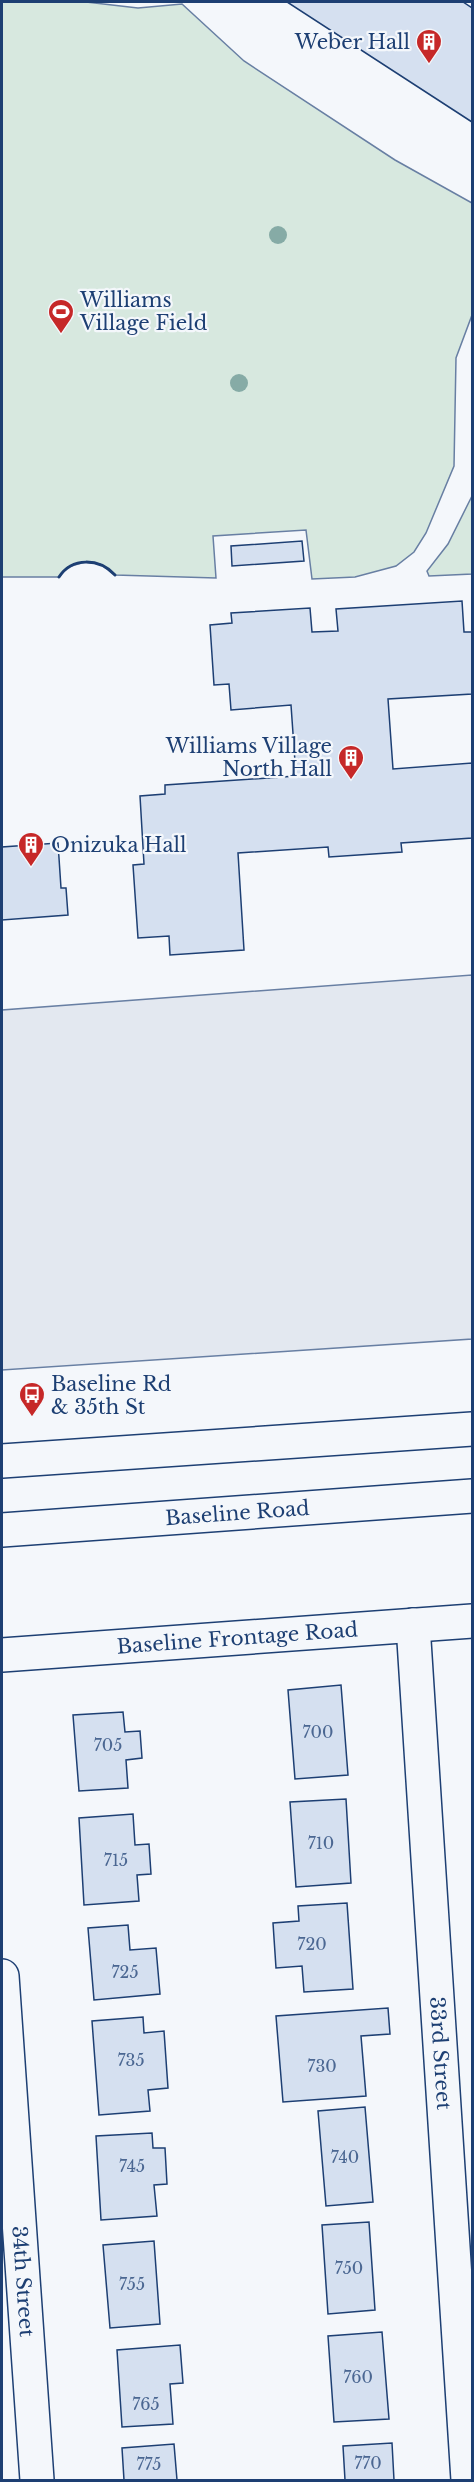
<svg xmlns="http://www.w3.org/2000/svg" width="474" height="2482" font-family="'Libre Baskerville',serif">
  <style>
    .green { fill: #d7e8df; stroke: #687fa3; stroke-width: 1.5 }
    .parking { fill: #e3e8f0; stroke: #687fa3; stroke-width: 1.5 }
    .building { fill: #d5e0f0; stroke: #1d3f73; stroke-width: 1.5 }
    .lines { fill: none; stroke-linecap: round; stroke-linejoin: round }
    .minor-casing { stroke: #1d3f73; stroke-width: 36 }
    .major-casing { stroke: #1d3f73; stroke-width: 36 }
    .minor { stroke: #f4f7fb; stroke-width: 33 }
    .major { stroke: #f4f7fb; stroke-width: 33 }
    .wall { stroke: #1d3f73; stroke-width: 3 }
    .tree { fill: #86aba6 }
    .labels { text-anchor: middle; stroke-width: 4.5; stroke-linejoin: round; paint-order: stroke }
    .number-label { font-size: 16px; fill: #4b6792 }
    .poi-label { font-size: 20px; fill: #1d3f73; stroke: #f4f7fb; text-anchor: start }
    .street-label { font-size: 20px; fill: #1d3f73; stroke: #f4f7fb }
  </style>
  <rect width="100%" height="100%" fill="#f4f7fb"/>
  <!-- green -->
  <path class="green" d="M2 2H86L138 8 182 4 244 61 395 160 472 203V315L456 358 454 466 426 533 414 552 396 566 355 577 312 579 306 530 213 536 216 578 115 575 100 564 85 562 68 567 59 577H2Z
    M472 496V574L429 576 427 571 448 544Z"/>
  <!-- parking -->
  <path class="parking" d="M472 975V1339L2 1370V1010Z"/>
  <!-- building -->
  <path class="building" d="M287 2H463L472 8V122Z
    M302 541 304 561 232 566 231 546Z
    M462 601 464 632H472V694L388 699 393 769 472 763V838L401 843 402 852 329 857 328 847 238 853 244 950 170 955 169 936 138 938 133 865 144 864 140 796 165 794V785L296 776 291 705 231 710 229 684 214 685 210 625 232 623 231 613 310 608 312 632 338 631 336 609Z
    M58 843 61 888H66L68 915 2 920V847Z
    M341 1685 348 1775 295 1779 288 1690Z
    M123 1712 125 1732 140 1731 142 1758 126 1760 128 1788 79 1791 73 1715Z
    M346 1799 351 1883 296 1887 290 1802Z
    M133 1814 135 1845 149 1844 151 1874 137 1875 139 1901 84 1905 79 1818Z
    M347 1903 353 1989 304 1992 302 1966 276 1968 273 1923 299 1921 298 1906Z
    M128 1925 130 1950 156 1948 160 1994 94 2000 88 1928Z
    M388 2008 390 2034 361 2036 366 2096 283 2102 276 2016Z
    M143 2017 144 2033 164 2031 168 2088 148 2090 150 2111 99 2115 92 2021Z
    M365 2107 373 2202 326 2206 318 2111Z
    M152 2133 153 2148H165L167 2184 154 2185 157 2216 101 2220 96 2136Z
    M369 2222 375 2310 328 2314 322 2225Z
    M154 2241 160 2324 110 2328 103 2245Z
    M382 2332 389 2419 334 2422 328 2336Z
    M180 2345 183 2383 170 2384 173 2424 122 2427 117 2350Z
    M392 2443 394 2480H345L343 2446Z
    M174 2444 177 2480H124L122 2448Z"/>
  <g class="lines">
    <defs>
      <g id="minor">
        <path id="s1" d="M413 1625 468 2480"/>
        <path id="s2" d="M2 1655 472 1621"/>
        <path id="s3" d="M2 1976 37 2480"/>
      </g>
      <g id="major">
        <path d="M2 1461 472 1429"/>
        <path id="s4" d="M2 1530 472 1496"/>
      </g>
    </defs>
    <!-- minor casing -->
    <use href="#minor" class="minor-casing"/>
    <!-- major casing -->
    <use href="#major" class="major-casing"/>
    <!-- minor -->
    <use href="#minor" class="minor"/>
    <!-- major -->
    <use href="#major" class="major"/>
    <!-- wall -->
    <path class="wall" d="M59 577C72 557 99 558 115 575"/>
  </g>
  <!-- trees -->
  <g class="tree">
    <circle cx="278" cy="235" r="9"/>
    <circle cx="239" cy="383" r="9"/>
  </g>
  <!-- icons -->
  <defs>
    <symbol id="building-pin" viewBox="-11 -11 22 30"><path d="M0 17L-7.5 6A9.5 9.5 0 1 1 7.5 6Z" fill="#c62828" stroke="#f4f7fb"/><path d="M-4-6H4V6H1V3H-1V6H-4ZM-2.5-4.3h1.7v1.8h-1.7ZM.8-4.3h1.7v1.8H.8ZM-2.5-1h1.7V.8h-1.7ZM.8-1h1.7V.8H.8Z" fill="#fff"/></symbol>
    <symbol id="stadium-pin" viewBox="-11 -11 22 30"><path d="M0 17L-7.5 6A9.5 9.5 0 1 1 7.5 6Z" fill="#c62828" stroke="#f4f7fb"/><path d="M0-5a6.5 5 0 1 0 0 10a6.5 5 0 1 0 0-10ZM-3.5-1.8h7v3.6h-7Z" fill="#fff"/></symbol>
    <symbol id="bus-pin" viewBox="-11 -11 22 30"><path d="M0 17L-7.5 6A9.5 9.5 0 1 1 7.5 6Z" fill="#c62828" stroke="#f4f7fb"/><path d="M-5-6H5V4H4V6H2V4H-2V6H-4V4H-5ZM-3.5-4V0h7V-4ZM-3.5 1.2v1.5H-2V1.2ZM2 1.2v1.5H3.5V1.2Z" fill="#fff"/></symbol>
  </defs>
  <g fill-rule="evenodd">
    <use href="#building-pin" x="414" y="27" width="30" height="40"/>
    <use href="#stadium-pin" x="46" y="297" width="30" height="40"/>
    <use href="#building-pin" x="336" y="743" width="30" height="40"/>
    <use href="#building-pin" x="16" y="830" width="30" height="40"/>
    <use href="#bus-pin" x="17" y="1380" width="30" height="40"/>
  </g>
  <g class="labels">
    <!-- number labels -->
    <g class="number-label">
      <text x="318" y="1738">700</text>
      <text x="108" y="1751">705</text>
      <text x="321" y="1849">710</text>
      <text x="116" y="1866">715</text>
      <text x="312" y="1950">720</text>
      <text x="125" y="1978">725</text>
      <text x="131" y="2066">735</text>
      <text x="322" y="2072">730</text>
      <text x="345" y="2163">740</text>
      <text x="132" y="2172">745</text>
      <text x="349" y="2274">750</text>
      <text x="132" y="2290">755</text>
      <text x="358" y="2383">760</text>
      <text x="146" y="2410">765</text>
      <text x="368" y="2469">770</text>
      <text x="149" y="2470">775</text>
    </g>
    <!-- poi labels -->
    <g class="poi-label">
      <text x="410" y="49" text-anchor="end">Weber Hall</text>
      <text x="80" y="307">Williams<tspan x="80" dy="23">Village Field</tspan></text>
      <text x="332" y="753" text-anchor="end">Williams Village<tspan x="332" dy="23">North Hall</tspan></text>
      <text x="51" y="852">Onizuka Hall</text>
      <text x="51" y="1391">Baseline Rd<tspan x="51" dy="23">&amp; 35th St</tspan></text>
    </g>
    <!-- street labels -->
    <g class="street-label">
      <text dy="7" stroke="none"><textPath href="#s4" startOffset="236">Baseline Road</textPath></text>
      <text dy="7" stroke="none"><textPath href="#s2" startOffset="236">Baseline Frontage Road</textPath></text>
      <text dy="7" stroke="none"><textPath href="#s1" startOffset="429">33rd Street</textPath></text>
      <text dy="7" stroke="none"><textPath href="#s3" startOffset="306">34th Street</textPath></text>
    </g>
  </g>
  <!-- border -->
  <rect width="474" height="2482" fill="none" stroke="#1d3f73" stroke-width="6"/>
</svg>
